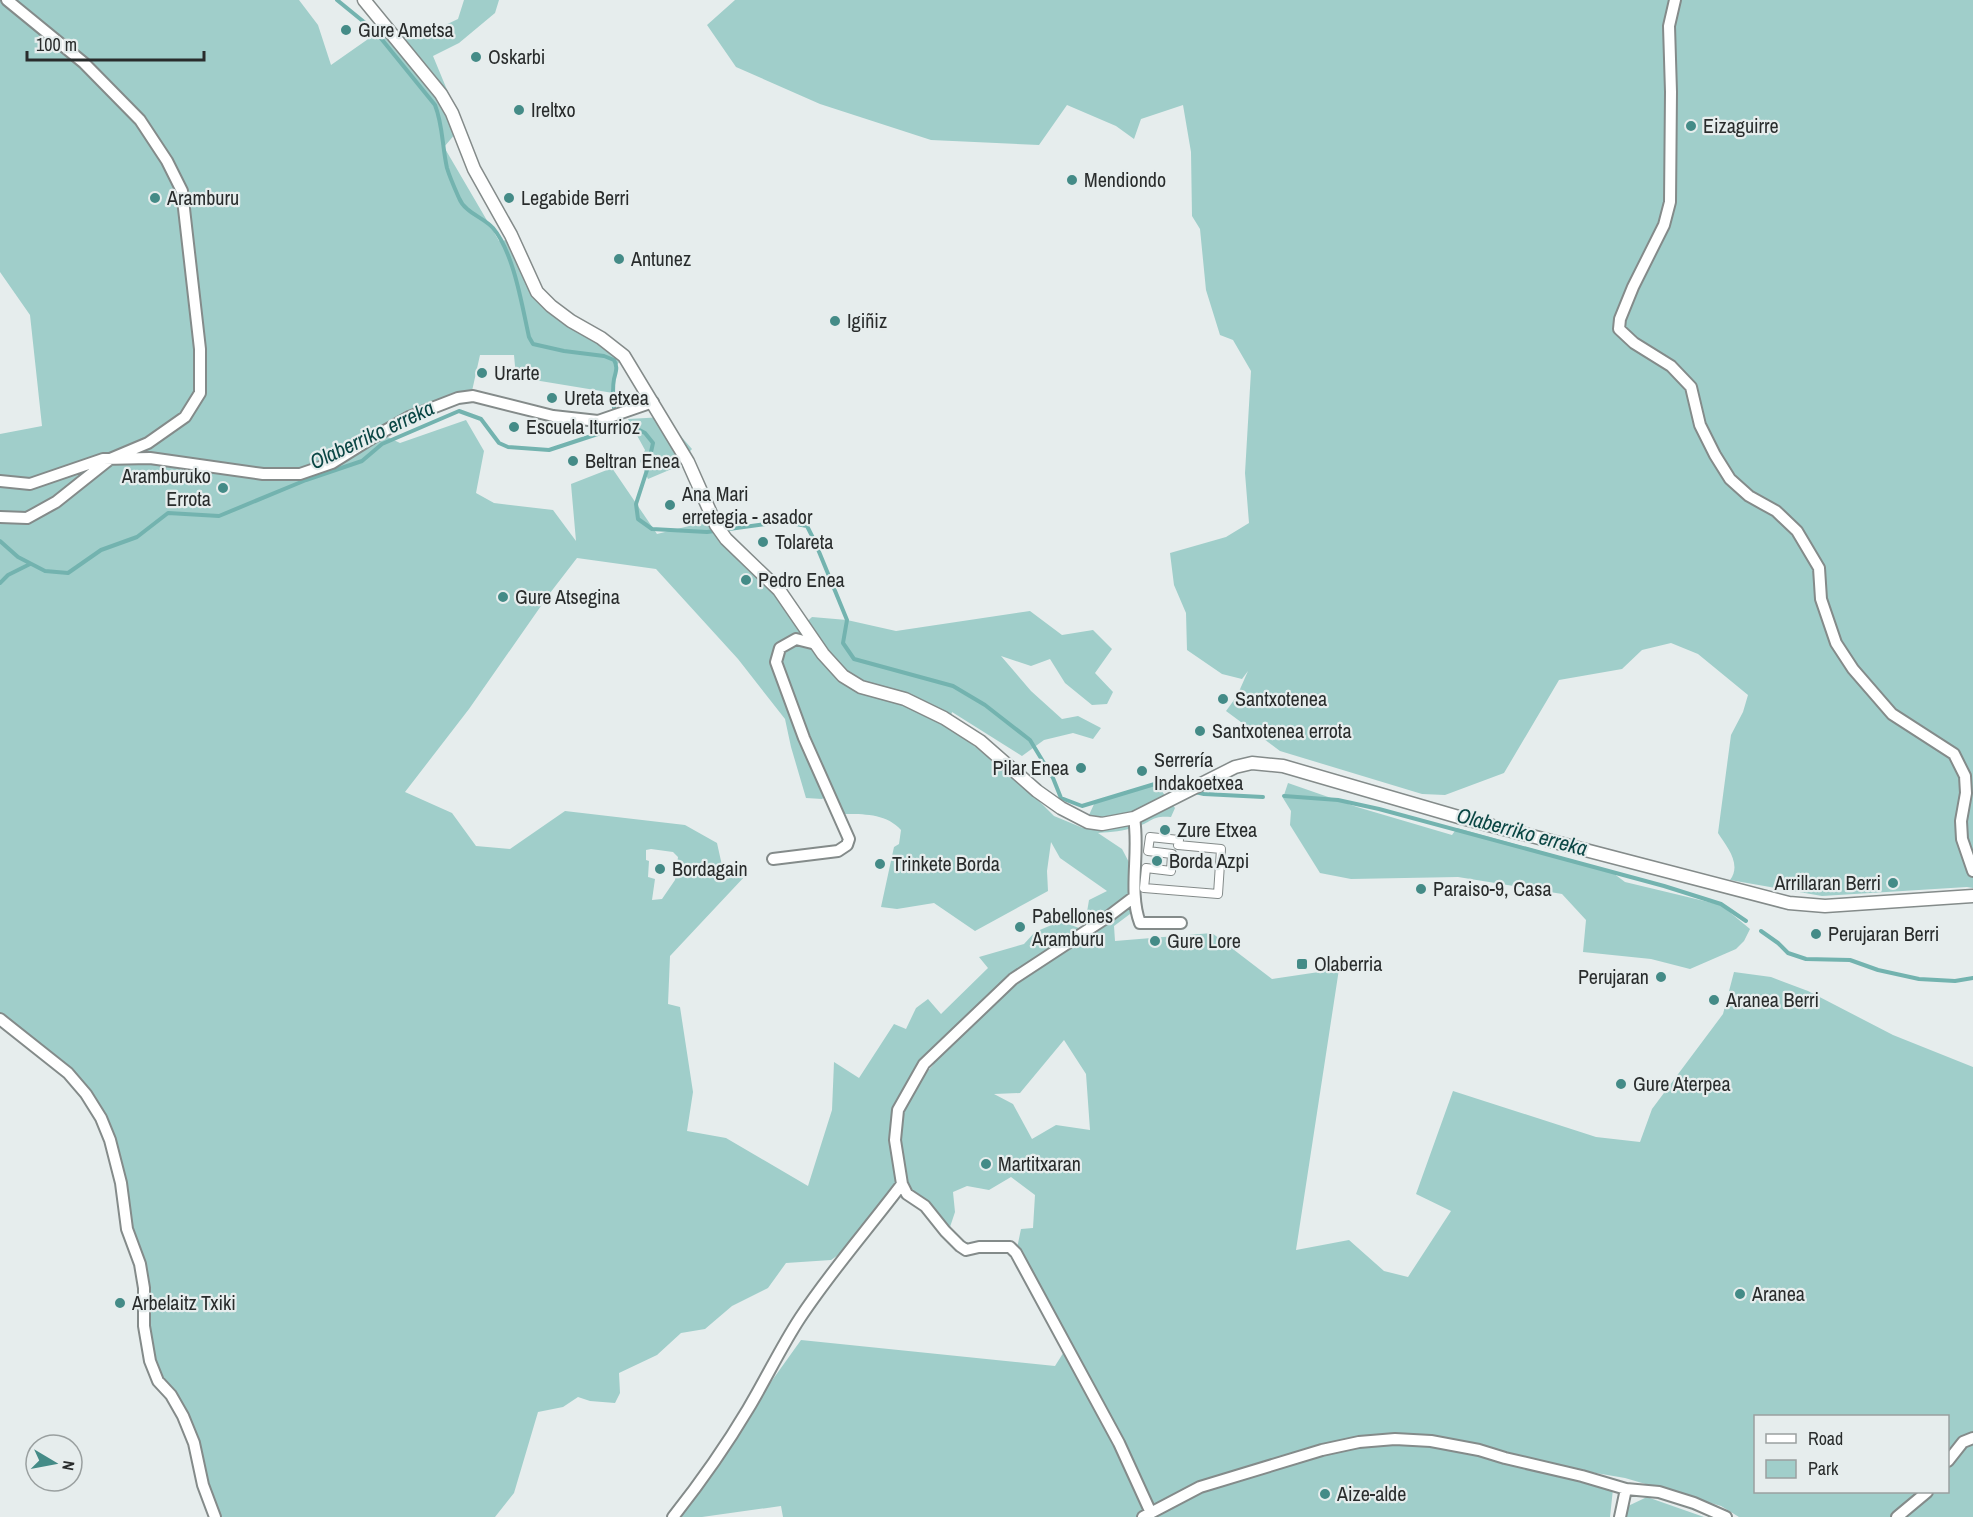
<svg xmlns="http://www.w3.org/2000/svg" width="1973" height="1517" font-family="'Archivo Narrow',sans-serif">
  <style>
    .green { fill: #a0ceca; fill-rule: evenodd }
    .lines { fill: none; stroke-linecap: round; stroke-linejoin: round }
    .stream { stroke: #73b3af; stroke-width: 4 }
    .pedestrian-casing { stroke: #848b8a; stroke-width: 10 }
    .minor-casing { stroke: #848b8a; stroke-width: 14 }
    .tertiary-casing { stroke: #848b8a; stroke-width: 15 }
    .pedestrian { stroke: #fff; stroke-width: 8 }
    .minor { stroke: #fff; stroke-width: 10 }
    .tertiary { stroke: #fff; stroke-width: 12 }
    .poi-dot { fill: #448b87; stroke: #e6eded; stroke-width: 2 }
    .labels { text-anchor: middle; stroke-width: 4.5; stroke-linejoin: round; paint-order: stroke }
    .poi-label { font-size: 20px; fill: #292c2c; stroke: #e6eded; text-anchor: start }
    .water-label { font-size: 21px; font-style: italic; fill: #0a4644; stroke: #e6eded }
  </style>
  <rect width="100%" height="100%" fill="#e6eded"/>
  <!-- green -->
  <path class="green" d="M0 0H299L318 25 331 65 371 37H420L458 19 464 0H499L495 13 459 43 433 56 462 126 444 147 499 241 517 239 551 305 624 356 616 366 613 393 516 377 514 355H480L472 391 452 393 379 433 400 443 466 420 484 451 476 493 494 503 553 510 576 541 571 484 612 468 657 534 705 522 782 602 800 628 812 617 847 620 896 631 1030 611 1062 635 1093 630 1112 649 1095 673 1113 692 1107 704 1092 705 1065 683 1050 659 1031 666 1001 656 1031 691 1062 719 1078 716 1101 728 1093 739 1073 733 1044 740 1022 756 952 712 949 726 1022 784 1054 816 1083 828 1095 802 1156 784 1175 808 1171 817C1152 815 1152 822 1136 827 1123 831 1112 832 1098 833L1122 849 1132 868 1134 911 1114 926 1115 941 1212 933 1272 979 1339 969 1296 1250 1349 1240 1384 1271 1408 1277 1451 1211 1416 1194 1453 1091 1596 1137 1640 1142 1652 1109 1723 1014 1734 972 1771 977 1808 991 1893 1035 1973 1067V1517H1739L1721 1506 1625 1478 1513 1459 1613 1489 1610 1517H783L781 1506 702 1517H673L696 1487 801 1340 1055 1366 1067 1347 1016 1253 1021 1229 1033 1228 1035 1195 1011 1177 989 1190 967 1186 953 1192 955 1212 949 1230 914 1193 900 1182 844 1251 831 1260 786 1263 768 1288 732 1306 705 1329 681 1333 657 1355 619 1373 620 1393 615 1403 590 1401 578 1397 563 1407 538 1412 514 1493 495 1517H219L183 1416 150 1361 144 1288 116 1160 86 1094 0 1019V434L42 426 30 315 0 272ZM577 558 656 569 738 659 785 719 791 747 806 798 822 799 834 791 841 814C862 814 886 813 901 830L899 844 894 847 881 907 897 909 934 903 975 931 1048 891 1047 871 1051 842 1060 858 1107 891 1089 900 1084 930 1061 921 1035 932 1024 944 979 957 988 968 941 1014 928 999 916 1008 906 1029 894 1024 859 1078 834 1062 832 1110 808 1186 726 1138 687 1131 693 1092 680 1007 668 1004 670 956 746 875 725 879 717 843 685 825 565 811 510 849 476 846 452 813 405 792 469 709 550 593ZM651 849 673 852 678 857 675 880 662 899 652 900 655 879 648 877 649 861 646 860V850ZM1064 1040 1086 1074 1090 1130 1056 1125 1032 1139 1013 1104 994 1094 1020 1093ZM934 1064 917 1083 902 1112 893 1114 913 1078ZM1756 1416H1948V1492H1756Z
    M735 0H1973V888L1967 887 1822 896 1730 880C1742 864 1727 847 1718 833L1731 735 1743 712 1748 695 1698 654 1671 643 1642 650 1622 669 1559 680 1504 773 1445 795 1422 794 1280 751 1226 711 1237 696 1248 671 1242 679 1222 674 1187 650 1186 613 1174 585 1170 553 1226 537 1249 523 1245 473 1251 371 1233 340 1220 335 1206 290 1200 229 1192 216 1191 152 1183 105 1141 119 1134 139 1116 126 1067 105 1039 145 931 140 820 104 736 67 707 25Z
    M664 417 692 449 674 468 648 479 640 461 645 450 628 419Z
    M1288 783 1357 807 1452 835 1457 828 1609 870 1625 882 1721 905 1750 929 1744 941 1736 949 1690 969 1651 959 1583 952 1586 920 1562 894 1458 877 1351 879 1320 873 1290 825 1291 811 1283 798Z
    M1647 1497 1704 1517H1626L1628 1506Z"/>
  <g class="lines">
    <!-- stream -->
    <path class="stream" d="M337 0 375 31 435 105C443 125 442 146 447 168 450 178 455 189 459 198 465 213 483 217 493 228 514 253 522 306 529 337L533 344 564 351 604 356 614 360C618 367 616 371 614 379 611 395 615 411 616 427
      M0 541 18 557 45 571 68 573 101 550 137 537 168 513 219 516 306 480 362 461 382 444 459 411 481 419 499 443 508 447 549 450 628 424 645 433 653 443 647 470 636 504 638 519 652 529 707 532 773 523H791L807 526 815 542 847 620 843 643 854 659 953 686 985 705 1030 740 1053 778 1061 798 1082 806 1158 783 1184 789
      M0 583 8 575 30 564
      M1195 792 1204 794 1263 797
      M1284 796 1338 800 1379 809 1664 886 1721 904 1746 921
      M1761 931 1778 943 1788 953 1806 959 1850 960 1878 970 1919 979 1955 981 1973 978"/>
    <defs>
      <path id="pedestrian" d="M1150 837 1179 840 1178 845 1221 849 1218 894 1144 888 1146 868 1171 871 1172 854 1148 851Z"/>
      <path id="minor" d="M1675 0 1669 26 1671 92 1670 202 1664 225 1633 287 1620 319 1619 329 1634 343 1671 366 1691 387 1700 425 1715 455 1730 479 1749 496 1776 511 1797 531 1819 568 1821 599 1836 643 1853 669 1892 714 1954 754 1965 776 1966 793 1961 821 1962 839 1973 871
        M0 481 30 484 103 459 150 458 263 474H300L332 463 372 438 409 417 458 398 473 396 553 416 598 421 653 402
        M0 517 27 518 56 502 110 459 148 443 185 417 200 393V349L182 191 167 161 140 120 84 63 7 0
        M1134 818C1140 853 1128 891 1140 923H1181
        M773 859 838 851 847 845 849 839 804 738 776 662 780 648 796 639 816 644
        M1134 897 1109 916 1013 979 924 1064 898 1110 895 1140 902 1184 907 1194 925 1206 945 1231 960 1246 966 1250 979 1247H1010L1016 1253 1119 1443 1151 1513
        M0 1019 68 1073 86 1094 101 1118 110 1140 121 1183 127 1229 140 1264 144 1288V1326L150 1361 158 1381 171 1395 183 1416 194 1443 203 1485 215 1517
        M1948 1461 1963 1442 1973 1438
        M673 1517C700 1483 726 1446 748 1409 766 1379 781 1347 800 1318 831 1271 868 1229 902 1184
        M1143 1517 1200 1487 1322 1450 1359 1442 1395 1439 1431 1441 1479 1450 1505 1458 1582 1476 1626 1489 1659 1492 1694 1503 1726 1517
        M1620 1517 1626 1489
        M1897 1517 1927 1492"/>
      <path id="tertiary" d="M364 0 441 94 452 113 474 169 511 235 537 292 551 306 571 321 601 338 624 356 688 462 716 525 726 539 779 590 823 654 843 676 861 687 905 699 944 718 980 741 1037 791 1061 808 1088 822 1102 824 1134 818 1235 767 1252 763 1283 766 1462 818 1789 903 1825 906 1973 896"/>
    </defs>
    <!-- pedestrian casing -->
    <use href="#pedestrian" class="pedestrian-casing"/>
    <!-- minor casing -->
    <use href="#minor" class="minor-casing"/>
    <!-- tertiary casing -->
    <use href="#tertiary" class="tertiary-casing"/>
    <!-- pedestrian -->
    <use href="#pedestrian" class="pedestrian"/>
    <!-- minor -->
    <use href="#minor" class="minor"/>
    <!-- tertiary -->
    <use href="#tertiary" class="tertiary"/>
  </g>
  <!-- markers -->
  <g class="poi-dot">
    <circle cx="346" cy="30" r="6"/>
    <circle cx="476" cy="57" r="6"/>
    <circle cx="519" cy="110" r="6"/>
    <circle cx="1691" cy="126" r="6"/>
    <circle cx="1072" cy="180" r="6"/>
    <circle cx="155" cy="198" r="6"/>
    <circle cx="509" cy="198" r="6"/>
    <circle cx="619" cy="259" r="6"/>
    <circle cx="835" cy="321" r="6"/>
    <circle cx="482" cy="373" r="6"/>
    <circle cx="552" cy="398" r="6"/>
    <circle cx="514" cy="427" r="6"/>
    <circle cx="573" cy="461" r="6"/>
    <circle cx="223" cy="488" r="6"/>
    <circle cx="670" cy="505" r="6"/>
    <circle cx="763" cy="542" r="6"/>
    <circle cx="746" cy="580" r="6"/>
    <circle cx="503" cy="597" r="6"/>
    <circle cx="1223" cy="699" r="6"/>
    <circle cx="1200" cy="731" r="6"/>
    <circle cx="1081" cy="768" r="6"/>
    <circle cx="1142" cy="771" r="6"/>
    <circle cx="1165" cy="830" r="6"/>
    <circle cx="1157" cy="861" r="6"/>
    <circle cx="880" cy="864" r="6"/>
    <circle cx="660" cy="869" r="6"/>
    <circle cx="1893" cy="883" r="6"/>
    <circle cx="1421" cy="889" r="6"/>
    <circle cx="1020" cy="927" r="6"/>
    <circle cx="1816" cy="934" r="6"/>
    <circle cx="1155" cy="941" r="6"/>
    <rect x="1296" y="958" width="12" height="12" rx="3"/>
    <circle cx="1661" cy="977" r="6"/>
    <circle cx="1714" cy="1000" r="6"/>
    <circle cx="1621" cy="1084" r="6"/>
    <circle cx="986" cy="1164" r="6"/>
    <circle cx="1740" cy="1294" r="6"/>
    <circle cx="120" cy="1303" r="6"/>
    <circle cx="1325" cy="1494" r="6"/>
  </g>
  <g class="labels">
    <!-- poi labels -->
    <g class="poi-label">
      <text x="358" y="37">Gure Ametsa</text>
      <text x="488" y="64">Oskarbi</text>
      <text x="531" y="117">Ireltxo</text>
      <text x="1703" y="133">Eizaguirre</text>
      <text x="1084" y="187">Mendiondo</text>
      <text x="167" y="205">Aramburu</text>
      <text x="521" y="205">Legabide Berri</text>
      <text x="631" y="266">Antunez</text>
      <text x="847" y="328">Igiñiz</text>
      <text x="494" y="380">Urarte</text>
      <text x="564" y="405">Ureta etxea</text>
      <text x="526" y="434">Escuela Iturrioz</text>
      <text x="585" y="468">Beltran Enea</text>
      <text x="211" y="483" text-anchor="end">Aramburuko<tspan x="211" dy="23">Errota</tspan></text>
      <text x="682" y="501">Ana Mari<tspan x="682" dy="23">erretegia - asador</tspan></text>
      <text x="775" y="549">Tolareta</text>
      <text x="758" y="587">Pedro Enea</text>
      <text x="515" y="604">Gure Atsegina</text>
      <text x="1235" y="706">Santxotenea</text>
      <text x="1212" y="738">Santxotenea errota</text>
      <text x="1154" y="767">Serrería<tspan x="1154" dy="23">Indakoetxea</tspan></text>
      <text x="1069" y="775" text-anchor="end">Pilar Enea</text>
      <text x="1177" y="837">Zure Etxea</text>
      <text x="1169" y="868">Borda Azpi</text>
      <text x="892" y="871">Trinkete Borda</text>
      <text x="672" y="876">Bordagain</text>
      <text x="1881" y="890" text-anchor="end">Arrillaran Berri</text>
      <text x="1433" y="896">Paraiso-9, Casa</text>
      <text x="1032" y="923">Pabellones<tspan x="1032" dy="23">Aramburu</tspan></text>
      <text x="1828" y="941">Perujaran Berri</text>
      <text x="1167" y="948">Gure Lore</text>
      <text x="1314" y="971">Olaberria</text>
      <text x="1649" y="984" text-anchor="end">Perujaran</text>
      <text x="1726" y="1007">Aranea Berri</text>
      <text x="1633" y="1091">Gure Aterpea</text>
      <text x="998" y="1171">Martitxaran</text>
      <text x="1752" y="1301">Aranea</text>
      <text x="132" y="1310">Arbelaitz Txiki</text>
      <text x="1337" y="1501">Aize-alde</text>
    </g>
    <!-- water labels -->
    <g class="water-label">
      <text transform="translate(372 435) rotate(-25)" y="7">Olaberriko erreka</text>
      <text transform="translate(1522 832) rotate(15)" y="7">Olaberriko erreka</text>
    </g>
  </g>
  <!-- legend -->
  <rect x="1754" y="1415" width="195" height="78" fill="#e6eded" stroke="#9aa0a0" stroke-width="1.5"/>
  <rect x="1766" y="1434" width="30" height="9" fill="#ffffff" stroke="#9aa0a0" stroke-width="1.5"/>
  <text x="1808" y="1445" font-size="18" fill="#292c2c">Road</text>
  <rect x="1766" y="1460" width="30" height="18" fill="#a0ceca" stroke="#9aa0a0" stroke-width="1.5"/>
  <text x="1808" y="1475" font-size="18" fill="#292c2c">Park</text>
  <!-- north arrow -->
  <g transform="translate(54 1463) rotate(100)"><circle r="28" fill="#e6eded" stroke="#9aa0a0" stroke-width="1.5"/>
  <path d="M0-4.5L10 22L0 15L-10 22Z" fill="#448b87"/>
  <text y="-9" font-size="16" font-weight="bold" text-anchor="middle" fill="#292c2c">N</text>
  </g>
  <!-- scale -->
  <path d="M27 51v9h177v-9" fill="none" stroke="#292c2c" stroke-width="3"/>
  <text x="36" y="51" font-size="18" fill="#292c2c" stroke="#e6eded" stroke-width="4.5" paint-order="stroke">100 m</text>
</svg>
